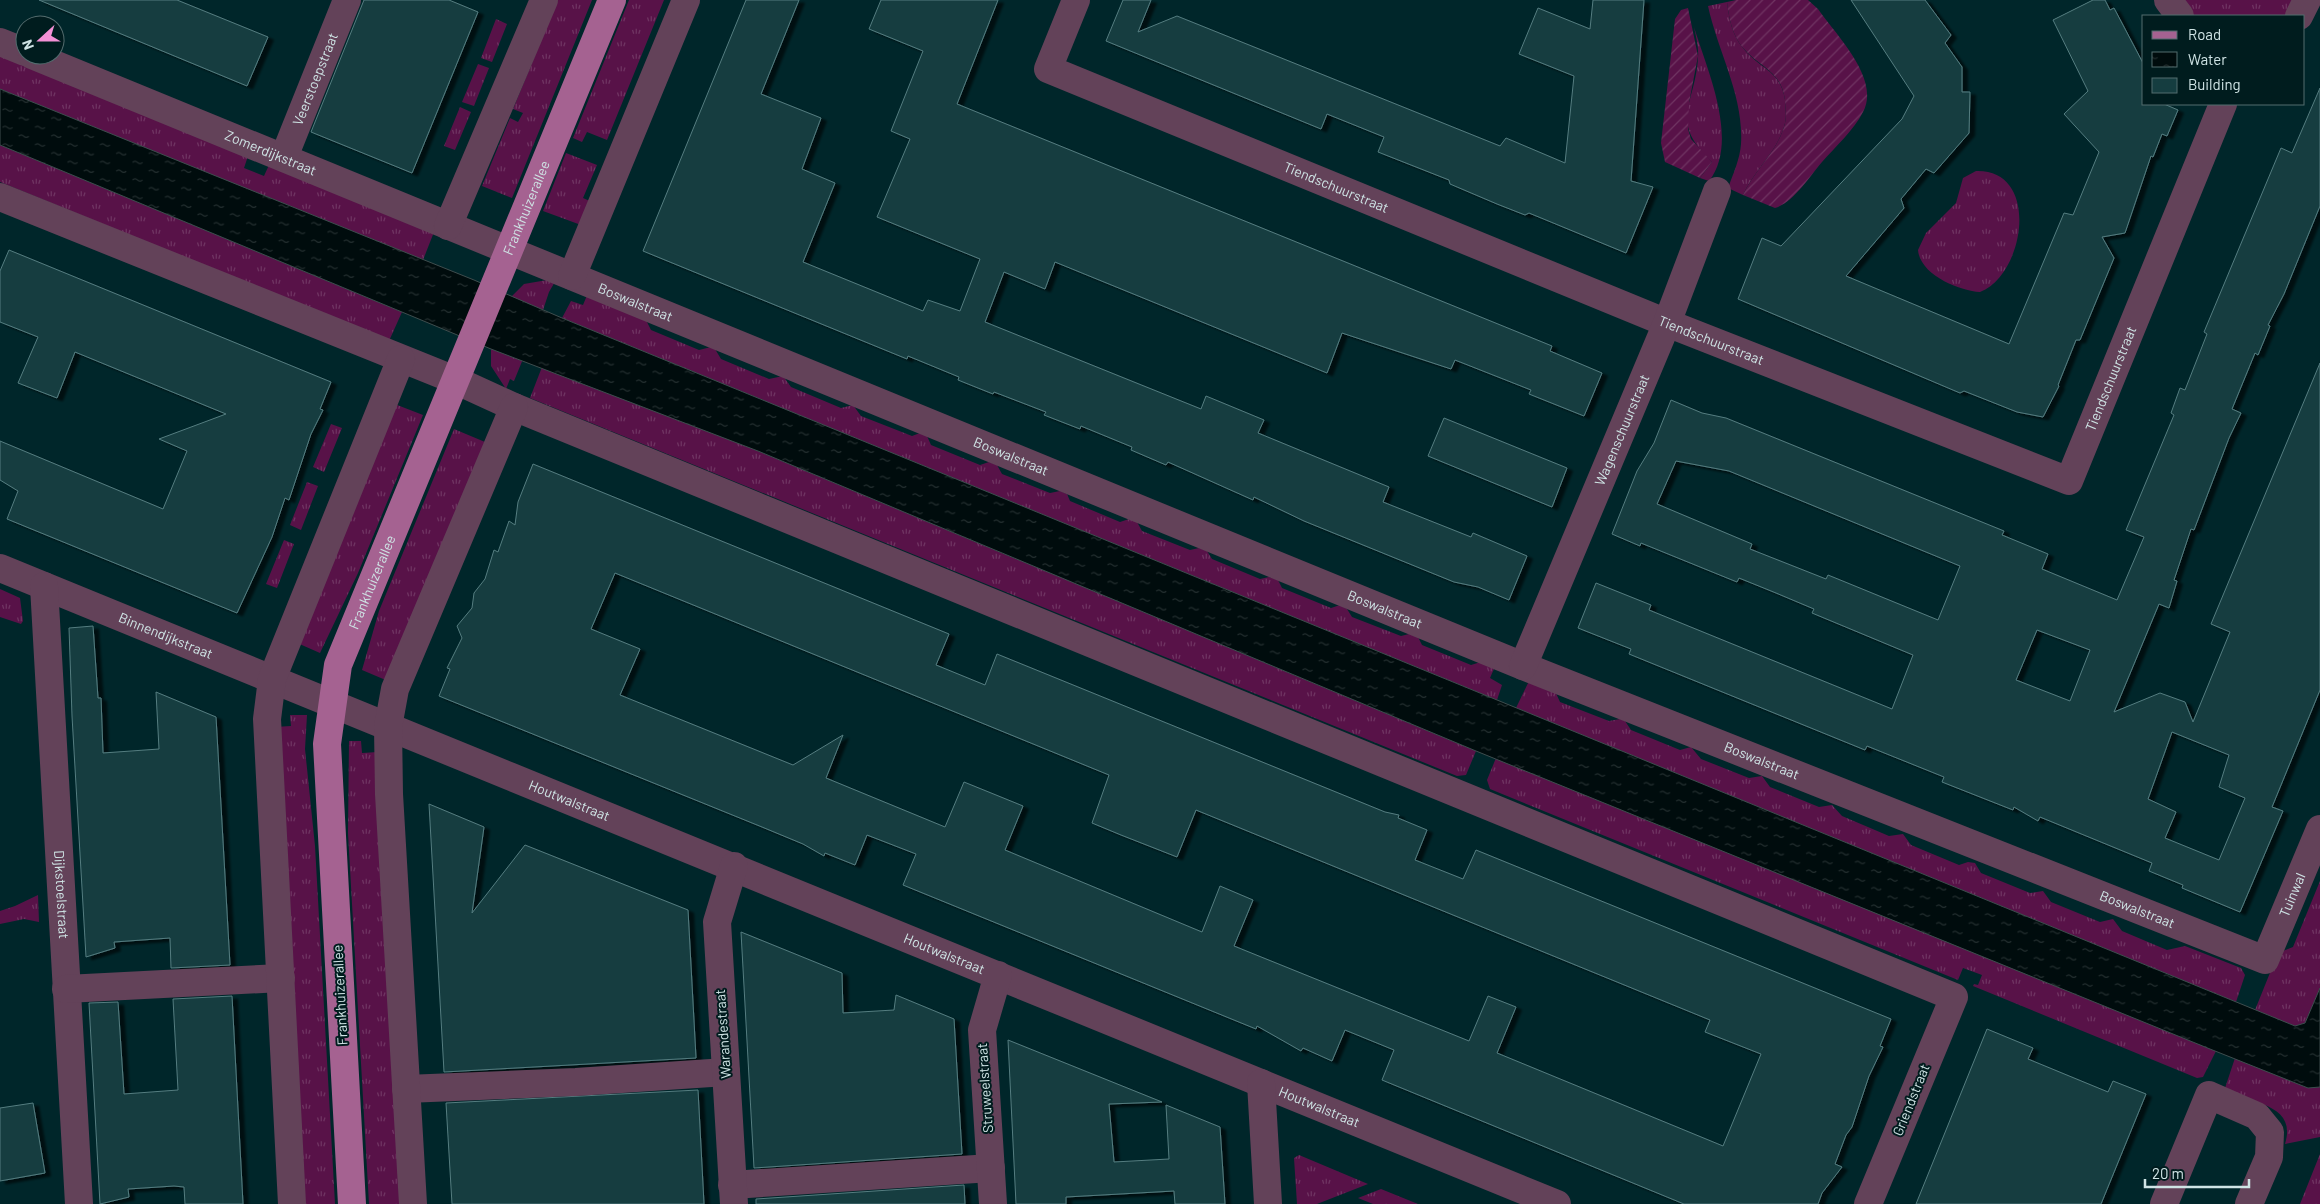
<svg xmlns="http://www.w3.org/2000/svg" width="2320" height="1204" font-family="Barlow,sans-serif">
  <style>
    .grass { fill: url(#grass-tufts) }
    .garden { fill: url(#garden-furrows) }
    .water { fill: url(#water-ripples); stroke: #3e4d4e }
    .building { fill: #153d40; stroke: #557d80; fill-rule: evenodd; filter: url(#shadow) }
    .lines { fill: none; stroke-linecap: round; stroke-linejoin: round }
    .minor { stroke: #634259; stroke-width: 28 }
    .major { stroke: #a56291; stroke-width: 28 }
    .labels { text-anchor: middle; stroke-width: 4; stroke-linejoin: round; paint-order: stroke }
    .street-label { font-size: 14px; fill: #cfe4e5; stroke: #001c1e }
  </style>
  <defs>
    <pattern id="grass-tufts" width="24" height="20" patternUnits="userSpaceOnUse" patternTransform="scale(1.25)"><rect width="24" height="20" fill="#581248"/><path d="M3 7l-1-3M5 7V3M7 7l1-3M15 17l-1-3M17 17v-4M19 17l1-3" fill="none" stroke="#6f3462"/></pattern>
    <pattern id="garden-furrows" width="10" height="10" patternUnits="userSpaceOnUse" patternTransform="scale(1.25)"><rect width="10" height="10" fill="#581248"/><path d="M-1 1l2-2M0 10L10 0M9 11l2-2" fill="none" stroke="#6f3462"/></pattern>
    <pattern id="water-ripples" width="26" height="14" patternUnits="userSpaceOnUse" patternTransform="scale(1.25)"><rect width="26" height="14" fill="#000c0d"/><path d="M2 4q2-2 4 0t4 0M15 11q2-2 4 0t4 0" fill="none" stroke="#242f30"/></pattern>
    <filter id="shadow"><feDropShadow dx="5.5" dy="3" stdDeviation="1" flood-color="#0009"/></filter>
  </defs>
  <rect width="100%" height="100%" fill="#00262a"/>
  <!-- grass -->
  <path class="grass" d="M558 0H592L512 198 482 186 510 118 518 122 523 113 513 109Z
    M629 0H664L607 140 587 132 582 142 573 138Z
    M2180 0H2294L2285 16H2192Z
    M1727 2C1729 18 1732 35 1743 48 1759 69 1781 70 1785 100 1785 107 1787 115 1785 123 1779 150 1754 170 1743 195L1728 188C1733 174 1740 159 1741 144 1744 96 1718 52 1708 6Z
    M496 19 507 24 492 62 481 58Z
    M1694 27C1707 70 1740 141 1709 181L1700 178 1712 162C1668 120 1695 106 1698 58 1699 48 1696 37 1694 27Z
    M0 55 248 156 244 168 264 176 269 165 434 232 423 260 0 89Z
    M478 64 489 68 474 106 462 102Z
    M460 107 471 112 455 150 444 146Z
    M0 145 402 312 389 341 0 182Z
    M566 153 597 165 583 198 592 202 581 225 543 211Z
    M1976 171C2041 169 2025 275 1980 292 1960 291 1920 275 1918 250L1926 233 1956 203 1963 178Z
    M553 279 556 280 549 292 543 310 511 297 524 284Z
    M588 293 645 318 651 330 699 350 711 347 715 349 721 359 769 379 783 376 791 387 841 408 853 405 861 416 912 436 920 433 927 436 931 445 980 465 989 462 997 465 1002 474 1050 493 1060 491 1067 494 1070 501 1120 522 1129 519 1137 522 1142 531 1190 550 1199 548 1207 551 1212 559 1260 579 1269 577 1278 580 1282 588 1331 608 1340 605 1347 609 1352 617 1401 636 1409 634 1418 637 1422 645 1471 665 1484 661 1496 664 1490 678 1502 685 1497 700 562 318 571 301 583 305Z
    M491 349 523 359 514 381 510 379 506 389 491 366Z
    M542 367 758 451 1476 751 1466 775 1457 776 530 398Z
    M392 403 423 415 358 573 320 653 295 642Z
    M331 424 342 428 324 472 313 467Z
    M454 429 485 442 388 681 362 670 379 611Z
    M307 482 318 486 301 530 290 525Z
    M284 540 294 544 277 588 266 584Z
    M0 589 20 598 23 621 21 624 0 617Z
    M1529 681 1554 689 1560 702 1609 721 1620 719 1625 721 1631 730 1680 750 1691 747 1701 759 1749 778 1762 776 1770 787 1819 807 1832 805 1842 816 1889 836 1903 834 1911 845 1959 865 1968 862 1975 863 1981 873 2030 893 2043 891 2051 902 2100 922 2113 919 2122 931 2167 950 2185 946 2241 968 2245 975 2236 1002 1516 708Z
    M290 715H307L305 749 315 846 335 1204H302L275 727 291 726Z
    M349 741H361L362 753 378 752 403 1204H369L348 833Z
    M1496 758 2216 1051 2203 1077 2197 1078 1973 986 1974 984 1978 985 1982 975 1963 968 1958 980 1490 789 1487 780Z
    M2320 881V988L2305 1023 2295 1026 2255 1010 2278 953 2293 947Z
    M38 895 39 922 24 919 0 924V911L15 906Z
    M2235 1058 2308 1088 2320 1087V1137L2285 1144C2298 1102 2248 1105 2225 1088Z
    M2320 1154V1204H2300Z
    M1299 1155 1368 1184 1317 1204H1297L1294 1158Z
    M1381 1189 1418 1204H1373L1358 1198Z"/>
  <!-- garden -->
  <path class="garden" d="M1736 0H1808L1818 9C1836 35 1881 79 1863 112 1854 130 1835 147 1822 162 1809 177 1794 202 1775 208L1743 195C1754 170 1779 150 1785 123 1787 115 1785 107 1785 100 1781 70 1760 68 1743 48 1732 35 1729 18 1727 2Z
    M1688 8 1698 56 1689 103 1688 129 1691 139 1712 162 1700 178 1665 162 1661 143 1675 19 1681 10Z"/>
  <!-- water -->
  <path class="water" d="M0 89 474 280 562 318 2295 1026 2305 1023 2320 988V1087L2308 1088 2210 1049 1476 751 758 451 491 349 0 145Z"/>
  <!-- building -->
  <path class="building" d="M39 0H177L268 37 247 86Z
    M364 0H449L478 12 412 173 311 132Z
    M746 0H799L761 94 821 118 802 169 835 183 803 262 923 311 928 300 960 311 980 259 877 217 910 139 891 131 923 51 869 29 881 0H998L957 104 1552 346 1550 351 1602 373 1584 416 1529 394 1531 390 1455 360 1451 369 1342 333 1327 373 1055 262 1045 289 1004 272 985 322 1201 409 1206 396 1264 420 1258 433 1389 487 1383 502 1471 537 1473 533 1527 556 1509 600 1478 587 1454 582 1304 521 1254 497 1253 500 1168 462 1166 465 1131 450 1132 447 1081 426 1080 429 1044 415 1046 412 994 392 993 394 958 380 959 377 908 356 907 359 643 251Z
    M1123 0H1151L1138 32 1177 16 1500 146 1506 138 1565 163 1574 76 1519 54 1538 8 1590 29 1593 0H1644L1631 181 1653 187 1626 253 1529 213 1525 215 1497 204 1450 184 1449 180 1378 152 1384 137 1327 114 1321 129 1106 41Z
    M1851 0H1925L1951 35 1945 43 1962 67V92H1970L1969 133 1934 173 1926 169 1901 199 1904 208 1846 276 2009 344 2064 213 2073 215 2099 152 2064 114 2088 91 2053 20 2093 0H2105L2110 10 2114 8 2144 65V104H2164L2178 110 2167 136 2162 134 2153 157 2151 156 2125 233 2102 237 2114 258 2080 340H2076L2058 385 2059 386 2043 417 2017 412 1964 391 1960 393 1738 299 1762 238 1781 246 1902 119 1914 96Z
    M2320 88V206L2284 294 2268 325 2270 326 2258 355 2255 353 2232 409 2241 413 2229 438 2194 530 2191 529 2174 580 2177 581 2169 608 2159 604 2114 712 2160 693 2185 702 2193 722 2230 632 2211 624 2320 363V690L2272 807 2283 811 2240 912 2182 888 2183 885 2149 871 2152 863 2040 817 2038 821 2014 807 2013 810 1942 782 1944 777 1867 746 1865 750 1629 654 1631 649 1578 628 1596 583 1651 605 1649 610 1892 709 1913 655 1812 613 1814 609 1776 593 1739 578 1737 582 1641 543 1640 546 1612 534 1637 471 1654 443 1671 400 1702 413 1726 418 2004 531 2002 535 2048 554 2042 569 2117 600 2144 537 2126 530 2174 415 2171 413 2180 388 2185 390 2207 334 2204 332 2281 148 2292 153ZM1676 461 1729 471 1960 566 1938 620 1828 575 1826 579 1750 549 1752 544 1657 504ZM2037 630 2090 650 2070 701 2016 680ZM2172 732 2229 755 2219 787 2245 798 2219 860 2165 838 2176 812 2148 799Z
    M9 250 331 382 320 409 323 410 311 434 289 500 285 498 272 537 237 613 7 519 18 491 0 480V441L163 509 187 451 159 439 226 414 75 352 57 398 18 383 38 337 0 322V271Z
    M1444 418 1567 468 1552 507 1428 456Z
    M533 464 949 634 936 665 985 685 997 654 1385 812 1399 815 1398 818 1427 830 1415 860 1463 879 1476 850 1891 1019 1880 1046 1883 1047 1869 1076 1852 1127 1846 1135 1835 1164 1842 1167 1822 1193 1818 1204H1684L1382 1080 1394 1050 1345 1030 1332 1061 1303 1048 1301 1051 1257 1026 1256 1029 903 885 916 854 867 835 855 865 825 853 824 856 803 844 762 827 439 696 450 669 447 668 462 638 457 626 472 608 474 593 485 579 494 550 498 552 509 521 515 525 518 502ZM615 573 1109 775 1092 823 1121 835 1177 857 1196 810 1710 1020 1705 1032 1761 1054 1723 1146 1497 1053 1516 1007 1488 996 1469 1041 1234 946 1253 900 1220 886 1202 932 1005 850 1023 806 964 782 945 827 826 778 843 735 793 765 620 695 640 649 591 629Z
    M93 626 98 698H101L103 753 159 749 156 692 216 717 230 965 171 968 170 938 114 942 115 948 86 957 72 716 69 628Z
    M429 804 484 827 472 913 525 845 688 910 696 1058 444 1072Z
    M741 932 842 973 843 1013 894 1010 896 995 954 1019 962 1154 754 1168Z
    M232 996 243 1204H185L184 1187 174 1186 128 1189 129 1197 100 1204 89 1003 118 1002 124 1094 178 1090 173 999Z
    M1987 1029 2033 1048 2028 1059 2108 1092 2113 1081 2146 1094 2101 1204H1916Z
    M1008 1040 1162 1102 1109 1104 1114 1162 1169 1159 1166 1105 1220 1127 1225 1204H1175L1174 1191 1066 1197V1204H1016Z
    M698 1090 704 1204H452L446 1103Z
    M33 1103 45 1173 0 1181V1108Z
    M964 1185 965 1204H756V1199Z"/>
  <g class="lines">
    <!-- minor -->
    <g class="minor">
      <path id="s1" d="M1076 0 1048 69 1667 323 2069 481 2223 104"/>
      <path d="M2168 0 2180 16"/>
      <path d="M2299 16 2307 0"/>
      <path d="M0 42 25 52"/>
      <path id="s2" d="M32 55 1523 666 2265 960 2320 829"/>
      <path id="s3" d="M284 157 347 0"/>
      <path d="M0 197 455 380 514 407 1954 997 1868 1204"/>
      <path d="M448 226 544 0"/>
      <path d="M572 276 686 0"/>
      <path id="s4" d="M0 568 1557 1204"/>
      <path id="s5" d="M44 586 79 1204"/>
      <path id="s6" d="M1523 666 1667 323 1717 191"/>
      <path d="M66 989 281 978"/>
      <path d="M1261 1083 1268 1204"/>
      <path d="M406 1089 576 1082 726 1072"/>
      <path d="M732 1185 991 1168"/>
      <path d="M292 1204 267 719 272 679 401 359"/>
      <path d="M413 1204 389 794 388 727 395 689 514 407"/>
      <path d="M734 1204 717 922 734 866"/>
      <path d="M993 1204 982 1030 998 975"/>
      <path d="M2164 1204 2209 1095 2257 1116 2270 1132 2269 1157 2249 1204"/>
    </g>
    <!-- major -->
    <path class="major" id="s7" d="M352 1204 327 744 338 665 612 0"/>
  </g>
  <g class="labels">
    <!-- street labels -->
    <g class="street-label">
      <text dy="5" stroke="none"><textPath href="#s3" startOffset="84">Veerstoepstraat</textPath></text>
      <text dy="5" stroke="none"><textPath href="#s2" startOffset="258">Zomerdijkstraat</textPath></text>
      <text dy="5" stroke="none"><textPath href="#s1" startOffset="386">Tiendschuurstraat</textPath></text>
      <text dy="5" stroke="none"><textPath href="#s7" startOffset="1035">Frankhuizerallee</textPath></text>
      <text dy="5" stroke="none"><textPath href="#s2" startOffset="652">Boswalstraat</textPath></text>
      <text dy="5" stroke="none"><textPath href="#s1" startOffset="791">Tiendschuurstraat</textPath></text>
      <text dy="5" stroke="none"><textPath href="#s1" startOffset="1286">Tiendschuurstraat</textPath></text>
      <text dy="5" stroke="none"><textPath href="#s6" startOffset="256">Wagenschuurstraat</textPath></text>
      <text dy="5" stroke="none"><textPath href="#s2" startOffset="1058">Boswalstraat</textPath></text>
      <text dy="5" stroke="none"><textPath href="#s7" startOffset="630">Frankhuizerallee</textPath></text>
      <text dy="5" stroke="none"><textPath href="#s2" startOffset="1462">Boswalstraat</textPath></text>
      <text dy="5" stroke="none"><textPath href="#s4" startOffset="179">Binnendijkstraat</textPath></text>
      <text dy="5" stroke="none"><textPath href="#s2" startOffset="1868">Boswalstraat</textPath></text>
      <text dy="5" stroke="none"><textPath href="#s4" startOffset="615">Houtwalstraat</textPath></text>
      <text dy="5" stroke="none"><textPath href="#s2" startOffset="2480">Tuinwal</textPath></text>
      <text dy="5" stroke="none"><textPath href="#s5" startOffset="309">Dijkstoelstraat</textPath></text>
      <text dy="5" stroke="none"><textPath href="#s2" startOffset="2272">Boswalstraat</textPath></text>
      <text dy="5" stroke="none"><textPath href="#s4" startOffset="1020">Houtwalstraat</textPath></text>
      <text transform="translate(340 995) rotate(-93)" y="5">Frankhuizerallee</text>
      <text transform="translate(723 1034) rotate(-94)" y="5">Warandestraat</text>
      <text transform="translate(985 1088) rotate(-94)" y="5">Struweelstraat</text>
      <text transform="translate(1911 1100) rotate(-68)" y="5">Griendstraat</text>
      <text dy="5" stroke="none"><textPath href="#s4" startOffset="1425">Houtwalstraat</textPath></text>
    </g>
  </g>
  <!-- legend -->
  <rect x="2142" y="15" width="162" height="90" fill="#001c1e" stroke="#536c6e"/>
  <rect x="2152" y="31" width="25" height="8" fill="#a56291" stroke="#536c6e"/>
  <text x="2188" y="40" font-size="15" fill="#cfe4e5">Road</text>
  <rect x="2152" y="52" width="25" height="15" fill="url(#water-ripples)" stroke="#536c6e"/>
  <text x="2188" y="65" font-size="15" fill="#cfe4e5">Water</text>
  <rect x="2152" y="78" width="25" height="15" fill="#153d40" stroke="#536c6e"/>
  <text x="2188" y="90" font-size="15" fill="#cfe4e5">Building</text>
  <!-- north arrow -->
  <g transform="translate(40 40) rotate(249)"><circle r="24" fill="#001c1e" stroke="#536c6e"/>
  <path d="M0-4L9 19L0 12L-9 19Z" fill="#f391d6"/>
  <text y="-8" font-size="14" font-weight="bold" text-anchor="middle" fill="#cfe4e5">N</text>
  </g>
  <!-- scale -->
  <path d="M2145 1179v8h104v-8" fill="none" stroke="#cfe4e5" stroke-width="2.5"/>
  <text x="2152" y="1179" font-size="15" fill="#cfe4e5" stroke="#001c1e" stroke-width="4" paint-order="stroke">20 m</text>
</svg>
